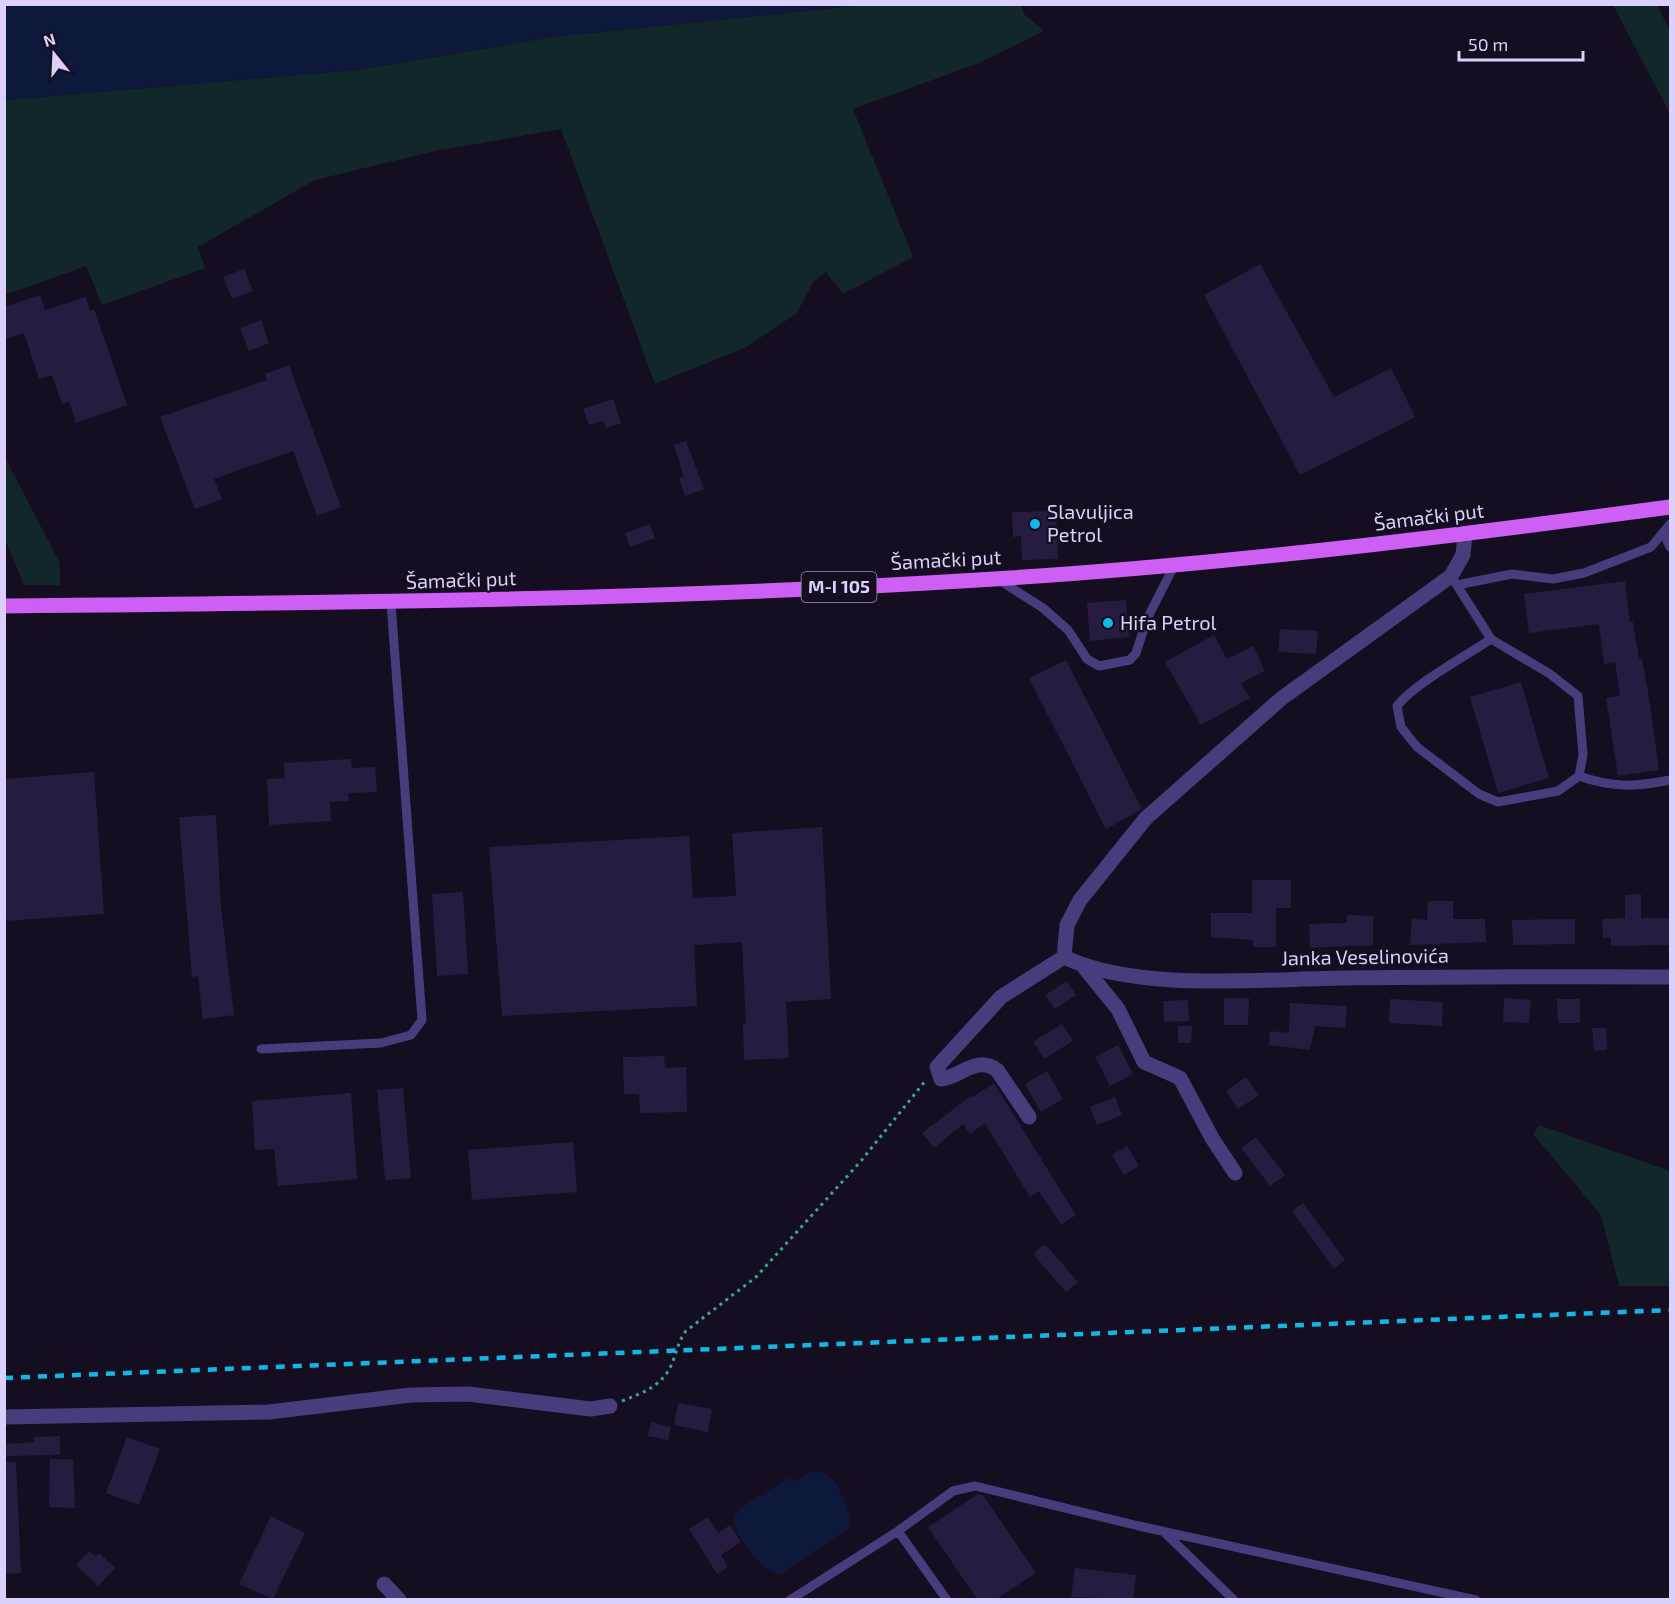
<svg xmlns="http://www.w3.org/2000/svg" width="1675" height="1604" font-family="'Exo 2',sans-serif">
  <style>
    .green { fill: #122729 }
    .water { fill: #0d183b }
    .building { fill: #271c3f }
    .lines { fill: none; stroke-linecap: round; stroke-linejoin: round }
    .path { stroke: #36a3aa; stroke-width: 3; stroke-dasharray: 3 4.5; stroke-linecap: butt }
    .service { stroke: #473d7c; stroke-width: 9 }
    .minor { stroke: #473d7c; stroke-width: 15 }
    .primary { stroke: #ce5ff4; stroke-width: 15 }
    .rail { stroke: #10b8e8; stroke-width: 4.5; stroke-dasharray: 9 8; stroke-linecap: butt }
    .poi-dot { fill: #10b8e8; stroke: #140e20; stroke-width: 2 }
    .labels { text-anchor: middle; stroke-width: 5; stroke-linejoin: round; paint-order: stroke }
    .shield { fill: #140e20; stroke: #9f96ba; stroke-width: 1.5 }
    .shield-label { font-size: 18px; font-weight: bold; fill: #dbd0fc }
    .poi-label { font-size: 20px; fill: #dbd0fc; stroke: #140e20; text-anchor: start }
    .street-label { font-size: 20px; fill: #dbd0fc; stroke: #140e20 }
  </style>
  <rect width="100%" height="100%" fill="#140e20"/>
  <!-- green -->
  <path class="green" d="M865 5H1021L1024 14 1044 31 979 63 853 109 913 257 843 294 826 272 813 282 797 313 745 348 655 384 561 129 435 151 315 180 198 247 205 268 102 305 86 266 5 295V100L356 70 551 37Z
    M1613 5H1657L1670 31V114Z
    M4 456 60 563V585H24L5 540Z
    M1539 1125 1670 1171V1286H1619L1601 1215 1533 1134Z"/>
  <!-- water -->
  <path class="water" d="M5 4H865V5L551 37 356 70 5 100Z
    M811 1471C838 1470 845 1502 851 1523L847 1530 780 1575C752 1563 745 1547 733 1521L735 1515 740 1508 788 1478 796 1481Z"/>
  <!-- building -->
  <path class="building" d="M1260 264 1334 397 1391 368 1415 417 1300 475 1204 295Z
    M244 269 253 291 232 299 223 277Z
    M40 295 45 310 86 297 90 311 94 309 127 405 76 423 69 402 62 404 52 375 39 379 24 333 4 340V307Z
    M261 320 269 343 249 351 240 328Z
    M289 365 341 507 317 516 293 451 214 479 222 499 195 509 160 417 267 380 265 374Z
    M613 399 621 423 606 428 603 421 589 425 583 409Z
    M686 441 704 489 685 496 679 478 684 477 674 445Z
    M1056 511 1058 559 1022 560 1021 536 1013 537 1012 512Z
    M650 524 655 538 630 547 625 533Z
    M1625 581 1630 622H1633L1639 659H1642L1648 691 1659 770 1618 776 1606 698 1620 696 1615 662 1604 664 1599 624 1529 633 1524 594Z
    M1126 600 1129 637 1090 641 1087 603Z
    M1280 629 1318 631 1316 654 1278 652Z
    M1214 635 1227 659 1253 646 1265 671 1241 683 1250 698 1201 725 1165 662Z
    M1066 660 1142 809 1106 829 1029 678Z
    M1521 682 1549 778 1498 793 1470 697Z
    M351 759 352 768 375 767 377 792 348 793 349 801 330 802 331 821 269 825 267 779 285 778 284 763Z
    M94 772 104 914 4 921V779Z
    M216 815 221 908 234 1015 203 1019 198 976 192 977 179 817Z
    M822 827 831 999 786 1002 789 1058 744 1060 743 1024H746L742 942 694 945 697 1006 502 1016 489 847 689 836 693 898 736 896 732 833Z
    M1252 880H1291V908H1276V947H1253V940L1211 937V913H1252Z
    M463 892 468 974 437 976 432 894Z
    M1641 894V918H1671V945L1611 946V937L1603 938 1602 919 1625 918V895Z
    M1428 901H1453V919H1485L1486 942 1410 945 1412 919 1427 920Z
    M1347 915 1373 916V945L1310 948 1309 924 1347 923Z
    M1575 919V944L1513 945 1512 920Z
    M1067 981 1076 995 1055 1009 1045 995Z
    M1224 998H1249L1248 1025H1224Z
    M1504 998 1531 1000 1529 1023 1503 1022Z
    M1390 999 1443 1002 1442 1026 1389 1023Z
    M1557 999H1580V1023H1558Z
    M1188 1000 1189 1021 1164 1022 1163 1001Z
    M1290 1003 1347 1006 1345 1028 1315 1026 1310 1050 1269 1045 1270 1031 1289 1033Z
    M1062 1024 1073 1041 1044 1059 1033 1042Z
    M1178 1026H1192L1191 1043H1178Z
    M1592 1028H1606L1607 1050 1594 1051Z
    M1118 1045 1133 1074 1110 1086 1095 1057Z
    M664 1056 665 1068 686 1067 687 1112 640 1113 639 1094H624L623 1057Z
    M1047 1071 1063 1099 1041 1112 1025 1084Z
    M1246 1077 1259 1095 1238 1109 1226 1091Z
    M994 1083 1076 1215 1061 1225 1039 1191 1030 1197 985 1123 970 1134 963 1124 934 1148 922 1133 972 1095 973 1097Z
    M403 1088 411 1178 385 1180 377 1090Z
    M351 1093 357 1179 278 1186 274 1149 255 1150 252 1101Z
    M1115 1097 1122 1115 1097 1125 1090 1107Z
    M1256 1137 1285 1175 1270 1186 1241 1148Z
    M573 1142 577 1192 472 1200 468 1150Z
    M1127 1146 1139 1166 1124 1175 1112 1155Z
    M1303 1203 1345 1260 1334 1269 1292 1211Z
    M1042 1246H1047L1078 1282 1066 1292 1033 1254Z
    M678 1403 712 1409 708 1432 674 1425Z
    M651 1422 671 1427 668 1440 648 1436Z
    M60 1436V1455L4 1456V1444L34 1442V1437Z
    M127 1437 160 1449 139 1505 106 1493Z
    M50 1459H73L75 1508 49 1507Z
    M4 1462H16L21 1573 4 1574Z
    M978 1494 983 1495 1036 1573 996 1599H977L928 1527Z
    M271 1516 305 1533 273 1599 239 1584Z
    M708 1517 718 1533 730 1525 741 1542 721 1555 728 1567 717 1574 689 1529Z
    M89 1551 96 1557 99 1553 115 1568 98 1586 76 1565Z
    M1075 1568 1136 1575 1133 1599 1071 1597Z"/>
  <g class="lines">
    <!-- path -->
    <path class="path" d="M622 1401C645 1392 664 1385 673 1361 677 1350 679 1340 686 1331L756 1277 861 1161 926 1080"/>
    <!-- service -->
    <path class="service" d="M1663 532 1670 547
      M1451 576 1491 639 1550 674 1578 696 1583 755 1579 776 1558 791 1498 802 1479 794 1417 747 1401 727 1397 706C1414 684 1466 656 1491 639
      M999 580 1043 608 1068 630 1087 659 1099 666 1130 660 1136 653 1147 619 1175 564
      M1457 585 1512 574 1553 579 1584 573 1651 547 1670 524
      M1579 776C1613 788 1635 787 1670 780
      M261 1049 381 1043 411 1035 422 1020 391 603
      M898 1531 953 1491 975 1486 1139 1526 1476 1600
      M1163 1531 1234 1600
      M790 1600 898 1531 947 1600"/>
    <!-- minor -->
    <path class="minor" d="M1064 957C1137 992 1261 979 1343 978 1452 977 1561 976 1670 977
      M1084 967 1118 1009 1144 1062 1180 1078 1212 1138 1235 1173
      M1029 1117 997 1070C976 1055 961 1077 941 1079L937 1067 1001 997 1064 957 1067 925 1080 900 1146 818 1282 698 1451 576 1463 555 1465 534
      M4 1417 269 1412 411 1395 468 1394 591 1409 610 1406
      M384 1584 399 1600"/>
    <!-- primary -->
    <path class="primary" d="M4 606C335 603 665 600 994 579 1221 565 1446 537 1670 507"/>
    <!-- rail -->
    <path class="rail" d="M4 1378 1670 1310"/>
  </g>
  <!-- markers -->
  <g class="poi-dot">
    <circle cx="1035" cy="524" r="6"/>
    <circle cx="1108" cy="623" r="6"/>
  </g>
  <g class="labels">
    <!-- shield labels -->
    <rect class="shield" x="801.5" y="572" width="75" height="30" rx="4.5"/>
    <g class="shield-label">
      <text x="839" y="593">M-I 105</text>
    </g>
    <!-- poi labels -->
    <g class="poi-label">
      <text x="1047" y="519">Slavuljica<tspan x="1047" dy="23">Petrol</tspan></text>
      <text x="1120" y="630">Hifa Petrol</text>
    </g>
    <!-- street labels -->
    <g class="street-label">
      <text transform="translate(1429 517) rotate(-7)" y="7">Šamački put</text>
      <text transform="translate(946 560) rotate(-3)" y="7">Šamački put</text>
      <text transform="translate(461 580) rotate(-2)" y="7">Šamački put</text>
      <text transform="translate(1365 957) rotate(-1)" y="7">Janka Veselinovića</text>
    </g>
  </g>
  <!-- border -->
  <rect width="1675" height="1604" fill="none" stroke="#dbd0fc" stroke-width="12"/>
  <!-- north arrow -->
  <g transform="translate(54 54) rotate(342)" stroke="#140e20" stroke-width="4.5" paint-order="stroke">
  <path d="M0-4.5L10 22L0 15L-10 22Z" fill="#dbd0fc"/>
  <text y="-9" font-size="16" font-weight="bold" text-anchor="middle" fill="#dbd0fc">N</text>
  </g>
  <!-- scale -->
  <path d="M1459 51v9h124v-9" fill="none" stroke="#dbd0fc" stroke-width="3"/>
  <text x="1468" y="51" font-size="18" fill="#dbd0fc" stroke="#140e20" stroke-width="4.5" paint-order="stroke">50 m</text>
</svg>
